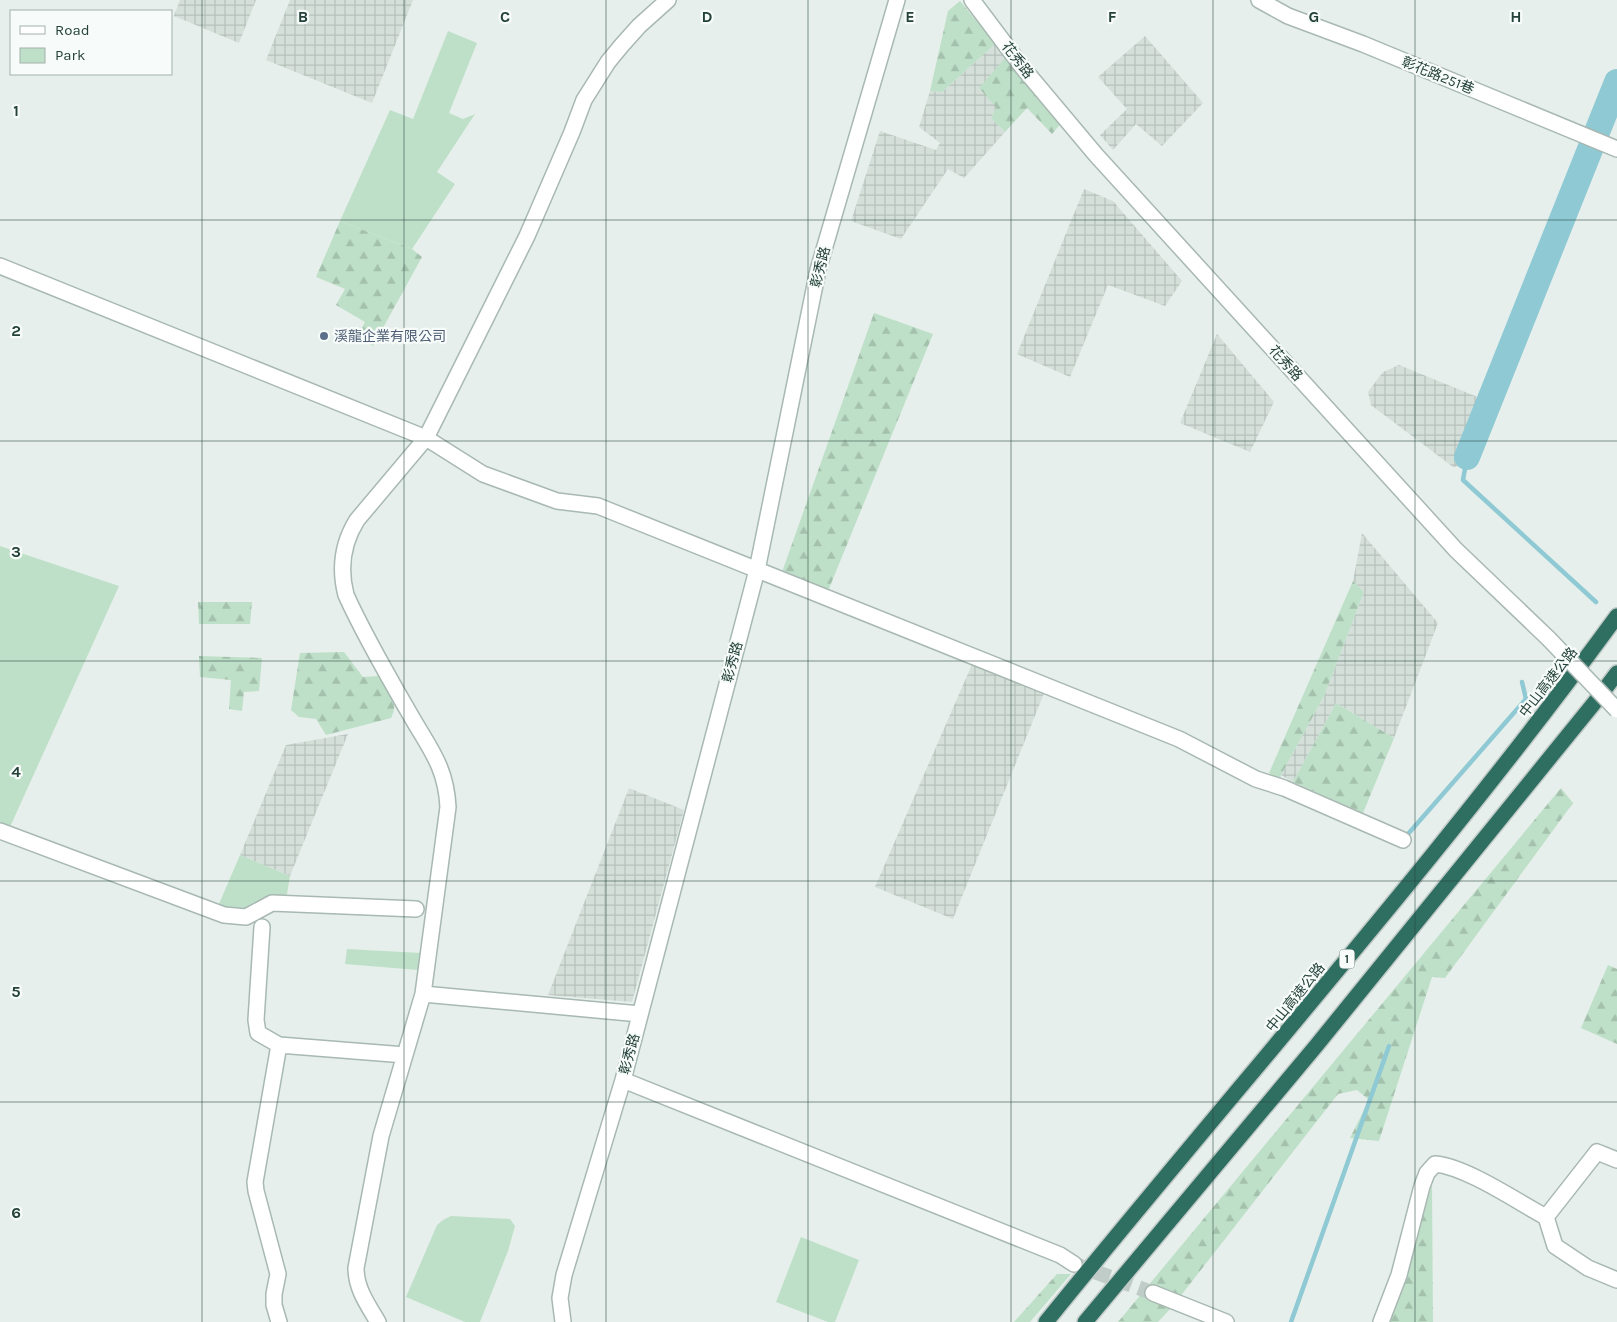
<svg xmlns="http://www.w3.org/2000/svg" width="1617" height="1322" font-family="Karla,'Noto Sans TC',sans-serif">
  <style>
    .industrial { fill: url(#industrial-grid) }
    .green { fill: #bfe0c8 }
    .forest { fill: url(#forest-firs) }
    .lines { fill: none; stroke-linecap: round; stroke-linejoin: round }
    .stream { stroke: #8ec9d4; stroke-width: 4.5 }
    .river { stroke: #8ec9d4; stroke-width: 26 }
    .minor-tunnel { stroke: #bfccc8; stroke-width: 15; stroke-dasharray: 15 8; stroke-linecap: butt }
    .minor-casing { stroke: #a8b8b2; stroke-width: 18 }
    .highway-casing { stroke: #c2cac8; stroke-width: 18 }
    .minor { stroke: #fff; stroke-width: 15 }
    .highway { stroke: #2f6f62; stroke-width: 15 }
    .minor-bridge-casing { stroke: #a8b8b2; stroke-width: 18; stroke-linecap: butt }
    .minor-bridge { stroke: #fff; stroke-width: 15 }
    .grid { fill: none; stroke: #24423a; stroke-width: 1; stroke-opacity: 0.55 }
    .service-dot { fill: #5c6f8a; stroke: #f7fbf9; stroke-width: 2 }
    .labels { text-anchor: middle; stroke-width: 4.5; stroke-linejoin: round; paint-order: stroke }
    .shield { fill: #f7fbf9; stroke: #637a73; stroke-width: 1 }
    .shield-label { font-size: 12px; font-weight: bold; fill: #24423a }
    .street-label { font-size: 14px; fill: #24423a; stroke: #f7fbf9 }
    .service-label { font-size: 14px; fill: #4e5e75; stroke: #f7fbf9; text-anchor: start }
    .grid-label { font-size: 16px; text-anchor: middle; font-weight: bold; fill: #24423a; stroke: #f7fbf9; stroke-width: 4.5; stroke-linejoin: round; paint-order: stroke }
  </style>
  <defs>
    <pattern id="industrial-grid" width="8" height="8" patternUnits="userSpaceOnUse" patternTransform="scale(1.25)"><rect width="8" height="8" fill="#d4dfda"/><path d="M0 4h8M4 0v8" fill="none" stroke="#b6c1bc"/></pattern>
    <pattern id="forest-firs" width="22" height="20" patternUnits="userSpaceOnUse" patternTransform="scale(1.25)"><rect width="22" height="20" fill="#bfe0c8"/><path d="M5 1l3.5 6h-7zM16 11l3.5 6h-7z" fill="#a4c1ad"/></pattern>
  </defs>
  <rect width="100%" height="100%" fill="#e6efeb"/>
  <!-- industrial -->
  <path class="industrial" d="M180 0H256L239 43 174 16Z
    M290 0H413L372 103 266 60Z
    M1145 36 1203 103 1162 146 1136 124 1113 150 1100 135 1127 109 1098 77Z
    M995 44 1006 57 996 107 991 118 1005 132 964 178 948 169 901 239 851 221 880 131 936 150 940 143 919 127 930 91 942 92Z
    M1084 189 1113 201 1182 281 1165 306 1108 285 1070 377 1017 354Z
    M1217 334 1274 402 1250 452 1180 423Z
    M1399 365 1490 402 1466 465 1453 467 1371 405 1368 392 1383 372Z
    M1362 533 1438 623 1394 738 1336 703 1293 782 1281 775 1324 696 1364 592 1353 581Z
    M973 662 1045 691 953 919 875 887Z
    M348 734 290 876 240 855 286 745Z
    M629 788 684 810 632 1002 548 995Z"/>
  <!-- green -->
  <path class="green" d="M448 31 477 43 449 113 463 119 475 114 437 172 455 184 412 249 340 221 390 110 413 119Z
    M0 546 119 586 10 827 0 823Z
    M240 855 290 876 286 900 241 919 216 911Z
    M347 949 421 953 418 970 345 964Z
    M451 1216 510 1219 515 1226 508 1251 480 1322H465L406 1297 437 1225 443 1220Z
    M801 1237 859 1260 835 1322H828L776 1302Z"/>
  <!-- forest -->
  <path class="forest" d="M960 1 995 44 942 92 930 91 948 11Z
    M1006 57 1062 122 1052 134 1027 108 1005 132 991 118 996 107 979 88Z
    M340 221 412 249 422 257 373 346 357 337 365 322 336 305 345 289 316 277Z
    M874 313 933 334 828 591 782 572Z
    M1353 581 1364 592 1324 696 1281 775 1280 780 1269 773Z
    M198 602H252L250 624H199Z
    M344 652 363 677 378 676C388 691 400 700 391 718L326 735 316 719 299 717 291 710 300 653Z
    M199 656 262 658 259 691 244 692 242 711 229 709 231 680 200 677Z
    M1336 703 1394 738 1363 813 1293 782Z
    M1561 788 1573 803 1445 978 1432 977 1379 1141 1350 1138 1369 1100 1357 1090 1338 1094 1172 1307 1158 1322H1118Z
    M1608 965 1617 969V1044L1581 1028Z
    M1432 1185 1433 1322H1384Z
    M1057 1274H1071L1030 1322H1014Z"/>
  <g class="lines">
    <!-- stream -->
    <path class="stream" d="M1467 457 1463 480 1596 602
      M1408 834 1526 699 1522 682
      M1291 1322 1389 1046"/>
    <!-- river -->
    <path class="river" d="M1467 457 1617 82"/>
    <!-- minor-tunnel -->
    <path class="minor-tunnel" d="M1074 1264 1153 1293"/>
    <defs>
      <path id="minor" d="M972 0 1023 68 1096 155 1456 550 1549 639
        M1259 0 1288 16 1363 44 1617 149
        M0 266 426 438 483 474 557 501 598 506 1179 739 1256 779 1284 788 1403 840
        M0 831 224 915 246 917 272 903 416 909
        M262 927 256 1020 258 1033 279 1045 255 1182 256 1191 278 1274 274 1294V1305L279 1322
        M423 994 640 1014
        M279 1045 405 1055
        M623 1080 1060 1255 1074 1264
        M1546 1217 1555 1246 1588 1268 1617 1280
        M1153 1293 1226 1322
        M378 1322C368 1305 356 1289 356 1268L381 1136 423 994 448 807C446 767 430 749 411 716 389 678 364 635 346 595 339 568 342 544 357 520L426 438 527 236 572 132 584 100 608 62 622 45 639 26 668 0
        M563 1322 560 1298 564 1275 623 1080 757 570 818 270 897 0
        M1381 1322 1399 1275 1422 1186 1427 1173 1435 1164C1467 1167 1516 1201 1546 1217L1597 1152 1617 1160"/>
      <path id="highway" d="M1046 1322C1236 1087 1438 861 1617 616
        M1085 1322 1316 1046 1595 702 1617 673"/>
    </defs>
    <!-- minor casing -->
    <use href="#minor" class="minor-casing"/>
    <!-- highway casing -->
    <use href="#highway" class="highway-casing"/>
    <!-- minor -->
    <use href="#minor" class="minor"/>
    <!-- highway -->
    <use href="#highway" class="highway"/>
    <defs>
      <path id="minor-bridge" d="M1549 639 1617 710"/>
    </defs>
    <!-- minor-bridge casing -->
    <use href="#minor-bridge" class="minor-bridge-casing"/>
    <!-- minor-bridge -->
    <use href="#minor-bridge" class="minor-bridge"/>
  </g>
  <!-- grid -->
  <path class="grid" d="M202 0V1322M404 0V1322M606 0V1322M808 0V1322M1011 0V1322M1213 0V1322M1415 0V1322M0 220H1617M0 441H1617M0 661H1617M0 881H1617M0 1102H1617"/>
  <!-- markers -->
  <circle class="service-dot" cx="324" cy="336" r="5"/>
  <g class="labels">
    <!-- shield labels -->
    <rect class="shield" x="1339.5" y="949.5" width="15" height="19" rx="4"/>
    <g class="shield-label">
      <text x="1347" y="963">1</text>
    </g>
    <!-- street labels -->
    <g class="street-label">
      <text transform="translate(1018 60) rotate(52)" y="5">花秀路</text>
      <text transform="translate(1438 75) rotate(22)" y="5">彰花路251巷</text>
      <text transform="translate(820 267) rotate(-76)" y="5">彰秀路</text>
      <text transform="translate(1286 363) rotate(48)" y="5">花秀路</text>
      <text transform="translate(732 662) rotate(-75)" y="5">彰秀路</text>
      <text transform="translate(1548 682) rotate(-52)" y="5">中山高速公路</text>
      <text transform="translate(1295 997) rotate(-51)" y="5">中山高速公路</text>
      <text transform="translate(629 1054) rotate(-75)" y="5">彰秀路</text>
    </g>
    <!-- service labels -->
    <g class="service-label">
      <text x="334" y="341">溪龍企業有限公司</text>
    </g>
  </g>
  <g class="grid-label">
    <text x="303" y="22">B</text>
    <text x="505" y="22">C</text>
    <text x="707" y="22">D</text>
    <text x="910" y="22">E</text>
    <text x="1112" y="22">F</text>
    <text x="1314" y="22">G</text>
    <text x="1516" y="22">H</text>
    <text x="16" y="116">1</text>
    <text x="16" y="336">2</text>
    <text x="16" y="557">3</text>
    <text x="16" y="777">4</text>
    <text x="16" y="997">5</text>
    <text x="16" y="1218">6</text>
  </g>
  <!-- legend -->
  <rect x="10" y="10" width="162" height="65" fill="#f7fbf9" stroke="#a3b1ad"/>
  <rect x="20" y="26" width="25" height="8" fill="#ffffff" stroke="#a3b1ad"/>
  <text x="55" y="35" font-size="15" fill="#24423a">Road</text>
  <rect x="20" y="48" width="25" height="15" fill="#bfe0c8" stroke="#a3b1ad"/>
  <text x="55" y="60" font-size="15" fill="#24423a">Park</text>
</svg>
